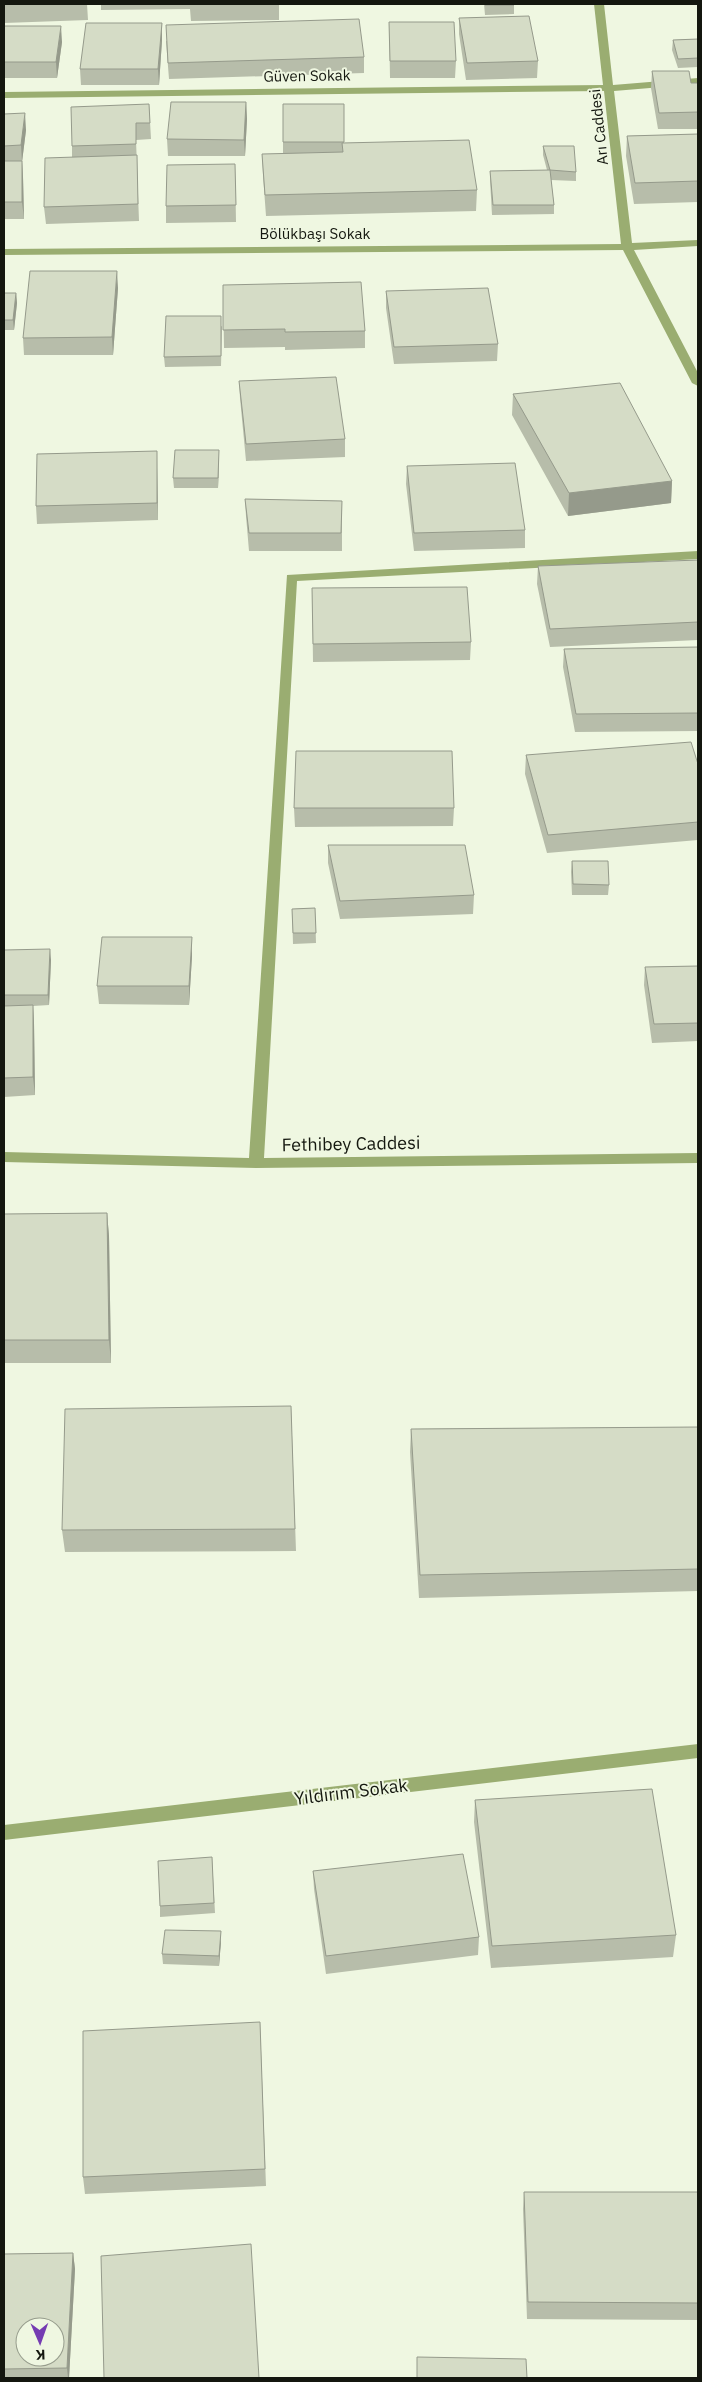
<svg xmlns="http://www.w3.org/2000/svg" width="702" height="2382" font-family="'IBM Plex Sans',sans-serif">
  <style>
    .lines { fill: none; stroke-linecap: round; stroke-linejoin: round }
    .minor { fill: #9aad71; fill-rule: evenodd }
    .wall { fill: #b7bdaa }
    .shaded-wall { fill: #959a8b }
    .building { fill: #d5dcc6; stroke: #959a8b; fill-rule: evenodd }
    .labels { text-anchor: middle; stroke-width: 4; stroke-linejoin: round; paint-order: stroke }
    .far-street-label { font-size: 15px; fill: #14170f; stroke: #eff7e1 }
    .street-label { font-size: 18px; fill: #14170f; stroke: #eff7e1 }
  </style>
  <rect width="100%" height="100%" fill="#eff7e1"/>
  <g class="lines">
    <!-- minor -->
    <path class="minor" d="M594 4H604L613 85 698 78V84L614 91 632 243 698 240V246L634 250 698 373V386L692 383 623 250 4 255V249L621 244 604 91 4 98V92L603 85Z
      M698 551V559L297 581 264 1158 698 1153V1163L256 1168 4 1162V1152L249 1158 287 575Z
      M698 1744V1758L4 1840V1825Z"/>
  </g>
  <!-- wall -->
  <path class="wall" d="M4 4H87L88 20 4 23Z
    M101 4H279V20L191 21 190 9 101 10Z
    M484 4H514V14L485 15Z
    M459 18 538 61 537 78 466 80 459 34Z
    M389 22 456 61 455 78H390Z
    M162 23V40L159 85H81L80 69Z
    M4 26 62 42 57 78H4Z
    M698 39V67L678 68 672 50 673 40Z
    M166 41 364 57V73L169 79Z
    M652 71 691 83H698V129H658L651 88Z
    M246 102 247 119 245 156H168L167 139Z
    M149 104 151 139 136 140 139 221 46 224 44 207 72 157V146Z
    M344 104V143L477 190 476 211 266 216 263 175 262 154H283V142Z
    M4 114 26 130 22 162 23 177 24 219H4Z
    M698 134V202L634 204 626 156 627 136Z
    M543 146 576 172V181L551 180 554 205V214L492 215 490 180V171L547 170 543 155Z
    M235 164 236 222 166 223V206Z
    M223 285 365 331V348L285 350V347L224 348Z
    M118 288 113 355H24L23 338Z
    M386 291 498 344 497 361 394 364 386 308Z
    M4 293H16L17 303 14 330H4Z
    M222 326 221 366 165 367 164 357Z
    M239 381 345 439V457L246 461 240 398Z
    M513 394 672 481 671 503 568 516 512 415Z
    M157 451 158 520 37 524 36 506Z
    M219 460 218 488H174L173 478Z
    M407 466 525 530V548L414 551 406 484Z
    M245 499 342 501V551H249L246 516Z
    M698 560V640L550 647 537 584 538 566Z
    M312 588 471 642 470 660 313 662Z
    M698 647V731L575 732 563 667 564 649Z
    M526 755 698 764V840L547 853 525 774Z
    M294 808H454L453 826 295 827Z
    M328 845 474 895 473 914 340 919 328 863Z
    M572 861 609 885 608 895H572L571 872Z
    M315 908 316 943 293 944 292 909Z
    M4 950 51 960 49 1005 33 1006 34 1023 35 1095 4 1097V1006H15H4Z
    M192 956 189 1005 99 1004 97 986Z
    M698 966V1041L652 1043 644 985 645 967Z
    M107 1213 109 1236 111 1363H4V1214Z
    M291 1406 296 1551 65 1552 62 1530Z
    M698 1427V1591L419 1598 410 1452 411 1429Z
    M475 1800 676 1935 673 1957 491 1968 474 1822Z
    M212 1857 215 1913 160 1917V1906Z
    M313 1871 479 1937 478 1955 326 1974 314 1889Z
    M221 1941 219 1966 163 1964 162 1954Z
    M260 2022 266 2186 85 2194 83 2177Z
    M524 2192H698V2320L527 2319 523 2209Z
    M73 2253 75 2269 69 2378H4V2254Z"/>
  <!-- shaded-wall -->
  <path class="shaded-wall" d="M162 23V40L159 85 158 69Z
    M61 26 62 42 57 78 56 62Z
    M246 102 247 119 245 156 244 140Z
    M25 113 26 130 22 162 21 145Z
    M22 161 23 177 24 219 22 202Z
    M117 271 118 288 113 355 112 337Z
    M16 293 17 303 14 330 13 320Z
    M219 450V460L218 488V478Z
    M157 451V468L158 520 157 503Z
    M672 481 671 503 568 516 569 493Z
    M192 937V956L189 1005V986Z
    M50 949 51 960 49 1005 48 995Z
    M33 1005 34 1023 35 1095 33 1077Z
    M107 1213 109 1236 111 1363 109 1340Z
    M221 1931V1941L219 1966V1956Z
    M73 2253 75 2269 69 2378H68L67 2368Z"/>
  <!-- building -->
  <path class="building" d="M485 4H514V5H485Z
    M529 16 538 61 467 63 459 18Z
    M359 19 364 57 168 63 166 25Z
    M389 22H454L456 61H390Z
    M86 23H162L158 69H80Z
    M4 26H61L56 62H4Z
    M698 39V58L678 59 673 40Z
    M652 71H689L691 83H698V112L659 113Z
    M171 102H246L244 140 167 139Z
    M149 104 150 123H136V144L72 146 71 107Z
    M283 104H344V142H283Z
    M25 113 21 145 4 146V114Z
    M698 134V181L635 183 627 136Z
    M469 140 477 190 265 195 262 154 343 152 342 143Z
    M543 146H574L576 172 550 170Z
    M137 155 138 204 44 207 45 158Z
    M4 161H22V202H4Z
    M235 164 236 205 166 206 167 165Z
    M550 170 554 205H493L490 171Z
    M30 271H117L112 337 23 338Z
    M361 282 365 331 285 332V329L223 330V285Z
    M488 288 498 344 394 347 386 291Z
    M4 293H16L13 320H4Z
    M166 316H221V356L164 357Z
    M336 377 345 439 246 444 239 381Z
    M620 383 672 481 569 493 513 394Z
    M175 450H219L218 478H173Z
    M157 451V503L36 506 37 454Z
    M515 463 525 530 414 533 407 466Z
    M245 499 342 501 341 533H249Z
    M698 560V622L550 629 538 566Z
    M467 587 471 642 313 644 312 588Z
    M698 647V713L576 714 564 649Z
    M691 742 698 764V822L548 835 526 755Z
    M296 751H452L454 808H294Z
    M328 845H465L474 895 340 901Z
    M572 861H608L609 885 573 884Z
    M315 908 316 933H293L292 909Z
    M102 937H192L189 986H97Z
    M50 949 48 995H4V950Z
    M698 966V1023L654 1024 645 967Z
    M33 1005V1077L4 1078V1006Z
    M107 1213 109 1340H4V1214Z
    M291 1406 295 1529 62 1530 65 1409Z
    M698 1427V1569L420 1575 411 1429Z
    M652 1789 676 1935 492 1946 475 1800Z
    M463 1854 479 1937 326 1956 313 1871Z
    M212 1857 214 1903 160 1906 158 1861Z
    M165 1930 221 1931 219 1956 162 1954Z
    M260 2022 265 2169 83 2177V2031Z
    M524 2192H698V2303L528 2302Z
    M251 2244 259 2378H104L101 2256Z
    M73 2253 67 2368 4 2369V2254ZM25 2327H55V2357H25Z
    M417 2357 526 2359 527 2378H417Z"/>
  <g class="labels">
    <!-- far-street labels -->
    <g class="far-street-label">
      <text transform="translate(307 76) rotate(-1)" y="5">Güven Sokak</text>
      <text transform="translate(599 127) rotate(-96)" y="5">Arı Caddesi</text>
      <text x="315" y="239">Bölükbaşı Sokak</text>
    </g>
    <!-- street labels -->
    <g class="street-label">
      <text transform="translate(351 1144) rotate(-1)" y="6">Fethibey Caddesi</text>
      <text transform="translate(351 1792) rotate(-7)" y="6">Yıldırım Sokak</text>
    </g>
  </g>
  <!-- border -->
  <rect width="702" height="2382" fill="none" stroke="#14170f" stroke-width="10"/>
  <!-- north arrow -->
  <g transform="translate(40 2342) rotate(178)"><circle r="24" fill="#eff7e1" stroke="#979d8d"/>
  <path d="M0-4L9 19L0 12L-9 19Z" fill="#753cb2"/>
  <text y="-8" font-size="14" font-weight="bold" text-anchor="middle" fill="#14170f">K</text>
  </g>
</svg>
